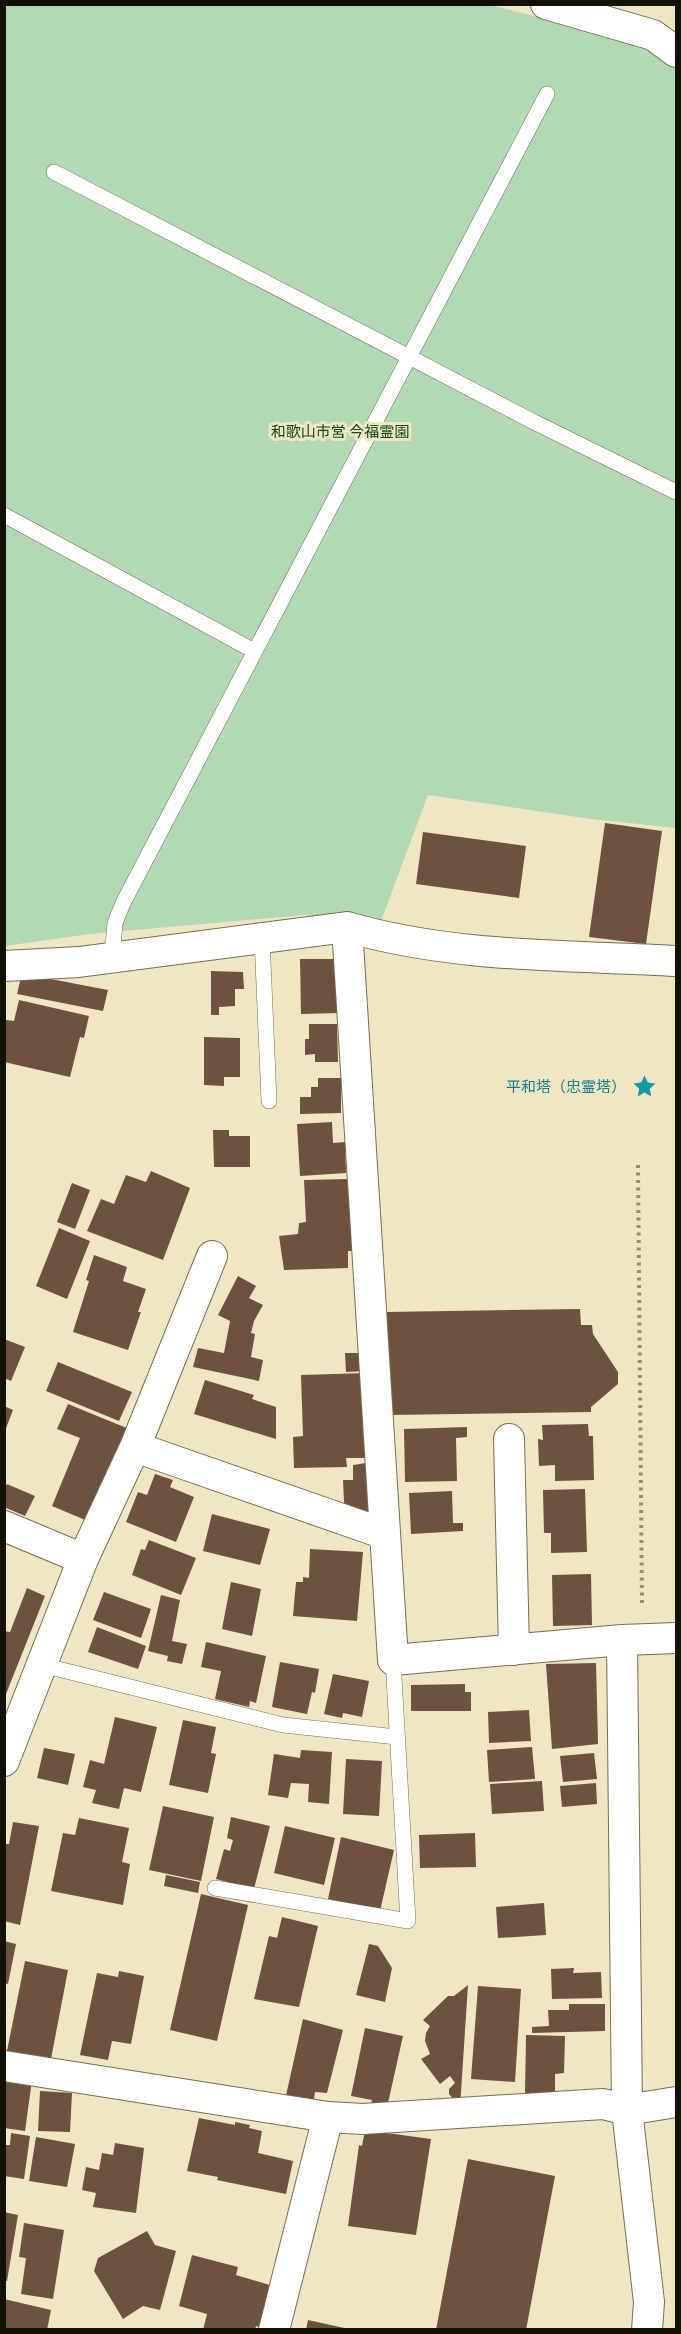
<svg xmlns="http://www.w3.org/2000/svg" width="681" height="2334" font-family="Overpass,'Noto Sans JP',sans-serif">
  <style>
    .green { fill: #b0dbb2 }
    .building { fill: #6e523e }
    .lines { fill: none; stroke-linecap: round; stroke-linejoin: round }
    .service-casing { stroke: #776d4d; stroke-width: 16 }
    .minor-casing { stroke: #776d4d; stroke-width: 32 }
    .path { stroke: #968e74; stroke-width: 4; stroke-dasharray: 3 4.5; stroke-linecap: butt }
    .service { stroke: #fff; stroke-width: 15 }
    .minor { stroke: #fff; stroke-width: 30 }
    .labels { text-anchor: middle; stroke-width: 6; stroke-linejoin: round; paint-order: stroke }
    .park-label { font-size: 15px; fill: #0c4b1a; stroke: #f1e6c2 }
    .culture-label { font-size: 15px; fill: #0d838f; stroke: #f1e6c2; text-anchor: end }
  </style>
  <rect width="100%" height="100%" fill="#f1e6c2"/>
  <!-- green -->
  <path class="green" d="M4 5H490L626 39 663 57 676 69V828L591 819 428 795 381 921 305 915 90 934 5 946Z"/>
  <!-- building -->
  <path class="building" d="M605 823 662 831 646 944 589 937Z
    M423 832 526 846 519 898 416 884Z
    M300 959H337L339 1013 301 1014Z
    M211 971 243 972 244 989H235V1006L219 1007V1015H211Z
    M35 976 108 990 103 1011 17 994 21 977Z
    M19 1000 89 1016 84 1038 80 1037 70 1077 4 1062 6 1020 14 1021Z
    M309 1024H337L338 1062H315V1054L305 1055V1039H309Z
    M204 1037 240 1038V1077H224V1086L204 1085Z
    M318 1078H341V1113L300 1114V1097H311V1087H318Z
    M332 1122 333 1143 345 1142 346 1173 300 1176 297 1124Z
    M213 1130H229V1136H250V1167H214Z
    M151 1171 190 1188 163 1260 87 1231 101 1199 114 1204 126 1175 146 1182Z
    M348 1179 359 1251H348V1268L284 1270 279 1236 298 1234 299 1223 306 1222 304 1180Z
    M72 1183 90 1190 75 1229 57 1222Z
    M59 1228 90 1241 67 1299 36 1286Z
    M94 1255 127 1267 123 1281 146 1289 138 1312H141L128 1350 73 1332 89 1281 86 1280Z
    M238 1276 256 1286 249 1298 263 1305 254 1321 251 1333 255 1334 251 1357 263 1360 259 1381 193 1367 198 1348 224 1353 230 1321 218 1315Z
    M580 1309 581 1325H592L593 1334 618 1372V1384L591 1407V1412L388 1415 387 1312Z
    M4 1339 25 1347 11 1381 4 1378Z
    M345 1353H365L366 1371 346 1372Z
    M58 1362 132 1392 119 1421 46 1391Z
    M367 1373 370 1458H346L347 1467 294 1468 293 1437 303 1436 301 1375Z
    M205 1380 254 1395 252 1399 276 1407V1439L194 1414Z
    M68 1404 129 1429 90 1522 52 1506 80 1438 57 1429Z
    M4 1406 13 1410 5 1431H4Z
    M588 1424 589 1436H593L594 1480 555 1481V1465L539 1466 538 1439 543 1440 542 1425Z
    M467 1427V1437L456 1438 457 1481 405 1482 404 1429Z
    M372 1462 374 1522H345L343 1480H353V1465Z
    M155 1474 173 1480 170 1487 194 1497 176 1542 126 1522 138 1492 147 1495Z
    M7 1484 35 1496 25 1516 4 1507V1490Z
    M585 1489 587 1552 551 1553V1533H544L543 1490Z
    M452 1491 453 1523H463V1531L411 1534 409 1493Z
    M212 1514 270 1529 260 1565 203 1551Z
    M149 1540 196 1558 181 1595 132 1575 141 1549 145 1550Z
    M310 1549 363 1552 357 1621 293 1616 296 1582H303V1577L309 1578Z
    M591 1574 592 1625 553 1626 552 1575Z
    M231 1582 261 1589 252 1636 222 1629Z
    M27 1588 45 1596 4 1699V1631L10 1632Z
    M104 1592 151 1609 141 1638 93 1620Z
    M161 1595 180 1600 172 1641 187 1644 182 1664 167 1661 168 1656 148 1651Z
    M97 1627 146 1646 138 1669 88 1652Z
    M206 1642 266 1656 256 1703 250 1701 249 1707 215 1699 221 1671 201 1667Z
    M280 1662 319 1669 315 1693 312 1692 307 1714 272 1707Z
    M596 1663 598 1744 552 1749 546 1664Z
    M333 1674 369 1681 362 1717 343 1713 342 1718 324 1714Z
    M465 1684V1692H471V1711H411V1685Z
    M529 1710 531 1741 489 1743 488 1712Z
    M115 1717 157 1727 141 1792 124 1788 119 1809 92 1803 96 1790 83 1787 90 1760 104 1764Z
    M183 1720 216 1727 211 1753 216 1754 208 1793 169 1785Z
    M532 1747 535 1779 489 1782 487 1750Z
    M44 1748 75 1754 68 1785 37 1778Z
    M301 1750 332 1752 329 1804 308 1802 309 1784 291 1783 288 1798 268 1795 274 1754 300 1758Z
    M594 1753 597 1779 563 1782 560 1756Z
    M346 1759 382 1761 379 1816 343 1814Z
    M542 1781 544 1811 492 1814 490 1784Z
    M596 1783 597 1804 562 1807 560 1786Z
    M163 1806 214 1817 201 1881 149 1870Z
    M231 1817 270 1826 254 1889 216 1879 224 1849 230 1851 233 1840 227 1838Z
    M79 1818 129 1828 122 1862 130 1864 123 1905 51 1891 63 1833 75 1835Z
    M13 1822 39 1826 20 1925 4 1921V1844H9Z
    M285 1826 335 1838 324 1885 274 1873Z
    M475 1833 476 1867 420 1868 419 1835Z
    M341 1837 394 1850 380 1911 328 1899Z
    M166 1875 200 1882 198 1893 164 1886Z
    M201 1894 248 1905 217 2041 170 2030Z
    M544 1903 546 1935 498 1938 496 1907Z
    M282 1917 318 1926 299 2007 254 1999 269 1936 277 1938Z
    M4 1941 16 1944 8 1984 4 1983Z
    M369 1944 378 1946 392 1968 385 2002 356 1995Z
    M25 1961 68 1970 51 2059 7 2051Z
    M574 1968 573 1973 601 1972 602 1998 552 1999 551 1969Z
    M119 1971 144 1976 131 2044 112 2041 108 2060 80 2055 97 1973 118 1977Z
    M468 1985 460 2107 449 2094V2089L455 2083 450 2076 440 2084 421 2059 430 2054 425 2041 426 2033 430 2026 423 2020 448 1996H454Z
    M478 1986 521 1989 515 2082 471 2079Z
    M569 2004H605V2031L532 2033V2027L549 2026 548 2010H569Z
    M303 2019 343 2030 327 2093 315 2092 313 2105 285 2100Z
    M365 2028 403 2036 386 2112 370 2109 372 2100 351 2096Z
    M526 2035 565 2036 564 2073 555 2074V2093L525 2094Z
    M4 2075 32 2080 25 2131 4 2128Z
    M40 2091 72 2093 70 2132 38 2131Z
    M199 2118 235 2125V2122L250 2125 249 2128 262 2131 258 2153 293 2161 286 2194 217 2180 218 2177 187 2171Z
    M365 2130 431 2139 416 2235 348 2226 359 2145 362 2146Z
    M11 2133 30 2136 24 2179 4 2176V2145H10Z
    M36 2137 75 2144 67 2187 29 2181Z
    M115 2143 144 2148 136 2213 93 2207 96 2193 82 2190 86 2167 99 2170 102 2153 113 2155Z
    M468 2159 555 2176 526 2330H436Z
    M4 2212 18 2215 7 2281H4Z
    M24 2223 64 2230 53 2299 21 2294 26 2258 19 2257Z
    M147 2231 155 2245 176 2251 160 2310 143 2306 123 2319 94 2271 98 2258Z
    M192 2255 238 2267 236 2275 273 2286 262 2328 256 2326 255 2330H203L207 2314 179 2306Z
    M4 2299 51 2310 47 2330H4Z
    M308 2320 349 2329V2330H306Z"/>
  <g class="lines">
    <defs>
      <path id="service" d="M54 172 534 422 676 492
        M4 515 254 651
        M262 938 269 1101
        M112 958 115 923 123 903 547 94
        M42 1665 283 1725 397 1737
        M215 1888 408 1921 393 1660"/>
      <path id="minor" d="M546 4 653 35 676 52
        M347 927 393 1660 622 1640 676 1638
        M4 966 79 962 347 927C454 958 567 955 676 961
        M509 1439 514 1650
        M135 1447 212 1256
        M4 1526 83 1559
        M622 1640 627 2110 649 2302 647 2330
        M4 1761 83 1559 135 1447 385 1534
        M4 2066 328 2117 363 2119 603 2104 627 2110 676 2102
        M274 2330 328 2117"/>
    </defs>
    <!-- service casing -->
    <use href="#service" class="service-casing"/>
    <!-- minor casing -->
    <use href="#minor" class="minor-casing"/>
    <!-- path -->
    <path class="path" d="M638 1165 642 1606"/>
    <!-- service -->
    <use href="#service" class="service"/>
    <!-- minor -->
    <use href="#minor" class="minor"/>
  </g>
  <!-- icons -->
  <defs>
    <symbol id="sight-bare" viewBox="-9 -9 18 18"><path d="M0-6L1.8-2.2L6-1.7L2.9 1.2L3.7 5.4L0 3.3L-3.7 5.4L-2.9 1.2L-6-1.7L-1.8-2.2Z" fill="#0f9aa8" stroke="#f1e6c2" stroke-width="2.5" paint-order="stroke"/></symbol>
  </defs>
  <g fill-rule="evenodd">
    <use href="#sight-bare" x="628" y="1070" width="33" height="33"/>
  </g>
  <g class="labels">
    <!-- park labels -->
    <g class="park-label">
      <text x="340" y="437">和歌山市営 今福霊園</text>
    </g>
    <!-- culture labels -->
    <g class="culture-label">
      <text x="626" y="1092">平和塔（忠霊塔）</text>
    </g>
  </g>
  <!-- border -->
  <rect width="681" height="2334" fill="none" stroke="#131004" stroke-width="12"/>
</svg>
